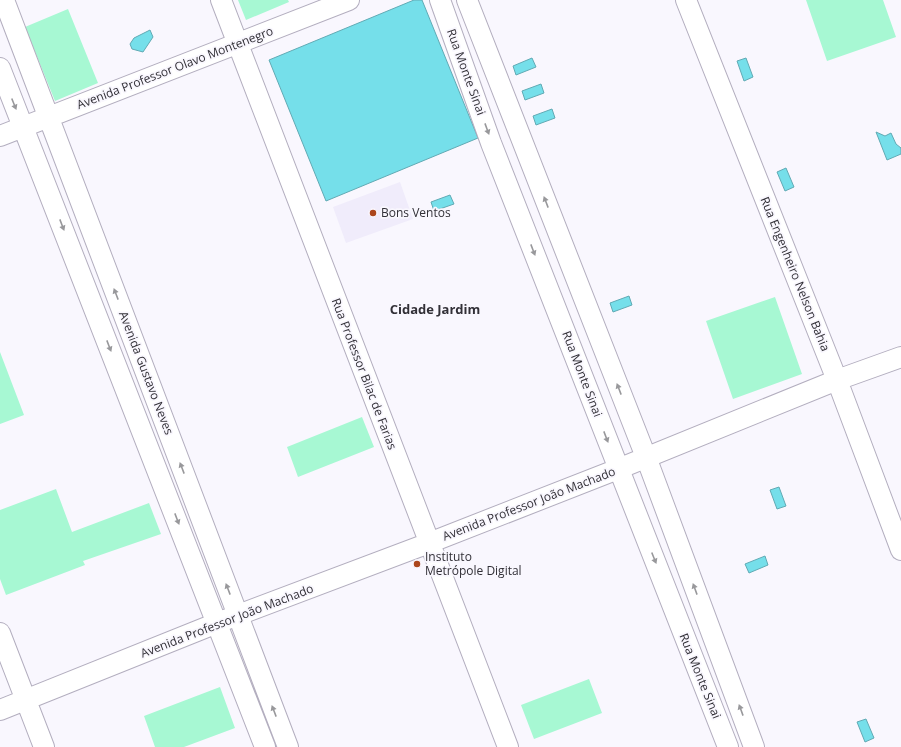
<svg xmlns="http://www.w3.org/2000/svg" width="901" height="747" font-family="'Open Sans',sans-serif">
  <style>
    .built { fill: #f0ecfb }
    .green { fill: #a7f8d3 }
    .water { fill: #75dfea; stroke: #61aab4 }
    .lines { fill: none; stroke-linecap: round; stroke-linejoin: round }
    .street-casing { stroke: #b3aebf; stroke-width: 22 }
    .street { stroke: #fff; stroke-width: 20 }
    .oneway { fill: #98989b }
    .poi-dot { fill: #ac461c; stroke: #f9f7fe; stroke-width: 1.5 }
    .labels { text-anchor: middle; stroke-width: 3.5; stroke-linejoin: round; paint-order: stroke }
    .street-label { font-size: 12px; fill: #323037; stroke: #f9f7fe }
    .poi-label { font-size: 12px; fill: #323037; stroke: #f9f7fe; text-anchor: start }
    .neighbourhood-label { font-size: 13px; font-weight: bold; fill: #323037; stroke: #f9f7fe }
  </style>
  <rect width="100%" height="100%" fill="#f9f7fe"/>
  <!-- built -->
  <path class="built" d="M400 182 413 219 346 243 333 207Z"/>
  <!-- green -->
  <path class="green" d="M238 0H288L289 2 246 20Z
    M806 0H883L896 37 827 61Z
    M68 9 98 83 55 101 25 27Z
    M775 297 802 374 733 399 706 321Z
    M0 352 24 415 0 424Z
    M362 417 374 447 298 477 287 447Z
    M56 489 72 532 149 503 161 534 83 561 85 565 6 595 0 579V510Z
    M589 679 602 713 534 739 521 705Z
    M220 687 235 728 184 747H155L144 716Z"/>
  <!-- water -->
  <path class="water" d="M414 0H422L478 138 326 201 269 60Z
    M150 30 153 37 143 52 132 49 130 44 134 38Z
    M532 58 536 67 516 75 513 66Z
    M746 58 753 77 744 81 737 61Z
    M541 84 544 93 525 100 522 91Z
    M552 109 555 118 536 125 533 116Z
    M876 132 885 136 891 133 896 144 901 148V154L887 160Z
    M786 168 794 187 785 191 777 172Z
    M450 195 454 204 434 211 431 202Z
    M629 296 632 305 613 312 610 303Z
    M779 487 786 506 777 509 770 490Z
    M765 556 768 565 749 573 745 564Z
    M866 719 874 738 865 742 857 722Z"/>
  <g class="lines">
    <defs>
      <path id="street" d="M4 0 288 747
        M221 0 508 747
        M440 0 491 143 728 747
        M467 0 646 457 754 747
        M686 0 837 380 901 550
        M0 68 265 747
        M0 136 349 0
        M0 633 44 747
        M0 710 217 623 429 543 618 469 837 380 901 357"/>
    </defs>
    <!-- street casing -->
    <use href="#street" class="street-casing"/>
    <!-- street -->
    <use href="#street" class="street"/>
  </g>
  <!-- one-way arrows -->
  <defs><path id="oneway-solid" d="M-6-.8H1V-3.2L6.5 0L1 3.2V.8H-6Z"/></defs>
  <g class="oneway">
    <use href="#oneway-solid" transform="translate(14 104) rotate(68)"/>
    <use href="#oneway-solid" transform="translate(487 129) rotate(70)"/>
    <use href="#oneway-solid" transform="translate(546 202) rotate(-111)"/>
    <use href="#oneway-solid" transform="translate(62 225) rotate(69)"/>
    <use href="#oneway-solid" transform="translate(533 250) rotate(69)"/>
    <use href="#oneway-solid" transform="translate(116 294) rotate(-111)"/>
    <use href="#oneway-solid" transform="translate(109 346) rotate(69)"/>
    <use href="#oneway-solid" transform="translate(619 389) rotate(-111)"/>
    <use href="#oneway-solid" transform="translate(606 437) rotate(69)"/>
    <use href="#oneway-solid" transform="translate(182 468) rotate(-111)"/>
    <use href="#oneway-solid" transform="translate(177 519) rotate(69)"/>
    <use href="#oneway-solid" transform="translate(654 558) rotate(68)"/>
    <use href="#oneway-solid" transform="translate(228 589) rotate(-111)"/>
    <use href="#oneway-solid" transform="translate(695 589) rotate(-110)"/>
    <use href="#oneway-solid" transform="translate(741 710) rotate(-110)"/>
    <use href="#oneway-solid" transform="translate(274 711) rotate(-111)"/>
  </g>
  <!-- markers -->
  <g class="poi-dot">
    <circle cx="373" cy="213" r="4"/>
    <circle cx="417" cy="564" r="4"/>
  </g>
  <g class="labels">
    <!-- street labels -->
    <g class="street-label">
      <text transform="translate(175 68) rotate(-21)" y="4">Avenida Professor Olavo Montenegro</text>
      <text transform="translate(466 72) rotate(70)" y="4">Rua Monte Sinai</text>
      <text transform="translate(795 274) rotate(68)" y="4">Rua Engenheiro Nelson Bahia</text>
      <text transform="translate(146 373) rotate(69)" y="4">Avenida Gustavo Neves</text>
      <text transform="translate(364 374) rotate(69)" y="4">Rua Professor Bilac de Farias</text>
      <text transform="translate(582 374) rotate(69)" y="4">Rua Monte Sinai</text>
      <text transform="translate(529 504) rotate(-21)" y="4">Avenida Professor João Machado</text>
      <text transform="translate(227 621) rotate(-21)" y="4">Avenida Professor João Machado</text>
      <text transform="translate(700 676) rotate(68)" y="4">Rua Monte Sinai</text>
    </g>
    <!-- poi labels -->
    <g class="poi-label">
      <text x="381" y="217">Bons Ventos</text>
      <text x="425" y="561">Instituto<tspan x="425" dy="14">Metrópole Digital</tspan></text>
    </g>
    <!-- neighbourhood labels -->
    <g class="neighbourhood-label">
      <text x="435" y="314">Cidade Jardim</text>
    </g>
  </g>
</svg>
